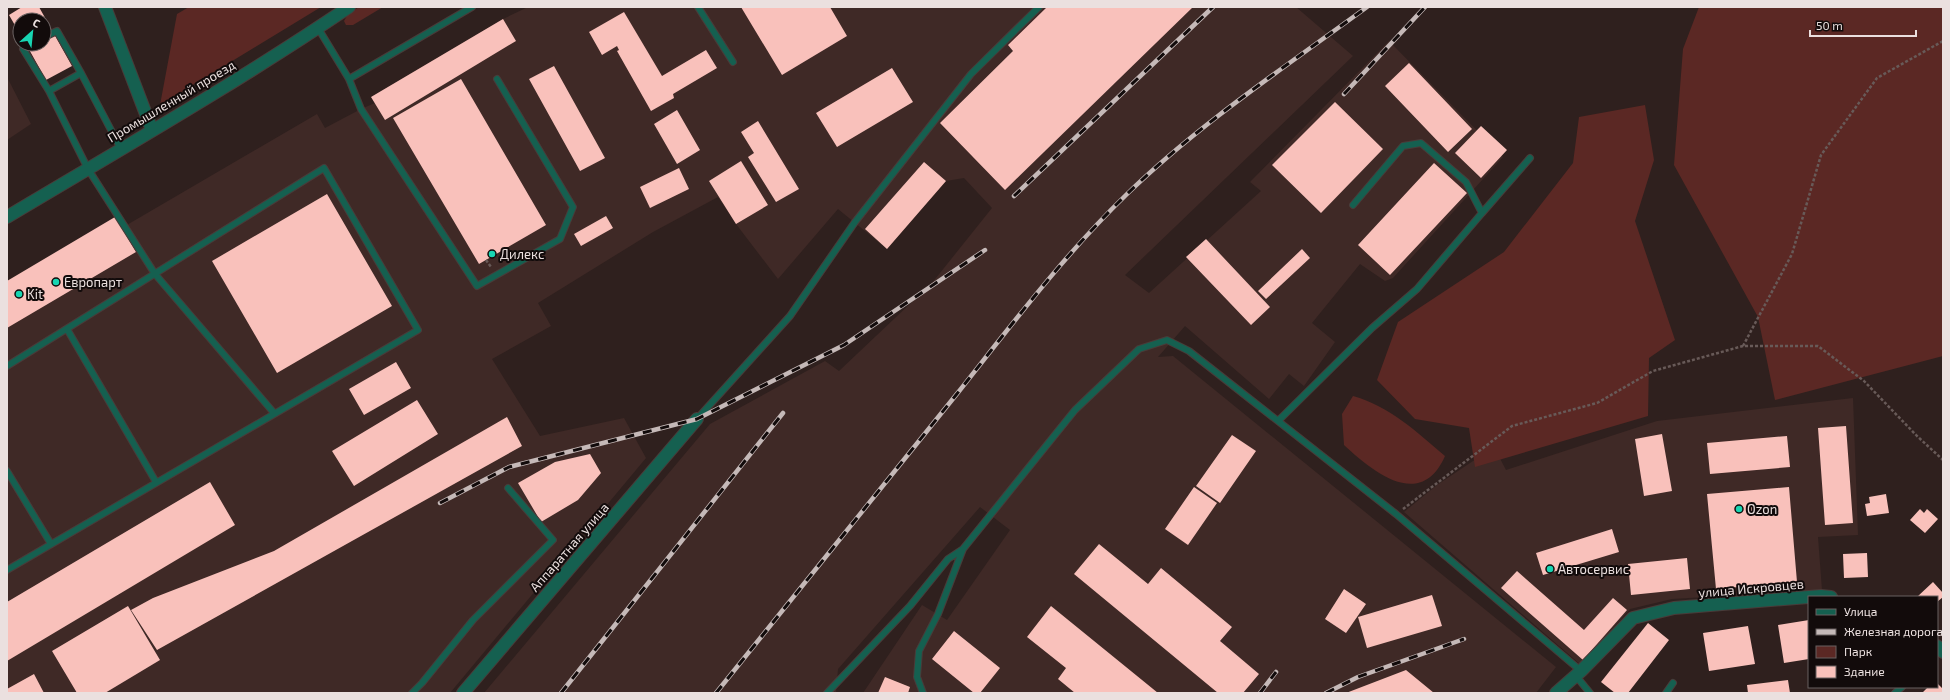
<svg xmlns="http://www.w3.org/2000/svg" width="1950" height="700" font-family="'Exo 2',sans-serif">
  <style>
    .built { fill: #3f2926 }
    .green { fill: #5b2824 }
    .building { fill: #f9c1bb }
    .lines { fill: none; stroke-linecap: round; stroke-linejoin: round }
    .lane-casing { stroke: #493b39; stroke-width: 8 }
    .street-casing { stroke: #493b39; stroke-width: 14 }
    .path { stroke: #685a58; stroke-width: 2.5; stroke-dasharray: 3 2; stroke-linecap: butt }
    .lane { stroke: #156050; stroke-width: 6 }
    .street { stroke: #156050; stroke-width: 12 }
    .rail-casing { stroke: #c5b9b8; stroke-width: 4.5 }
    .rail { stroke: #120b0b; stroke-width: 3; stroke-dasharray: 9; stroke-linecap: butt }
    .poi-dot { fill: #18d5b2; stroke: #120b0b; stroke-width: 1.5 }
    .labels { text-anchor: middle; stroke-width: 4; stroke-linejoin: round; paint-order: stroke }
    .street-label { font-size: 13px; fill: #ebe0df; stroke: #120b0b }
    .poi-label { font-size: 13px; fill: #ebe0df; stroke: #120b0b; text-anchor: start }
  </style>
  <rect width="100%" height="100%" fill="#2f201e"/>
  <!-- built -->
  <path class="built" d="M528 7H1296L1353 56 1125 275 1149 293 1261 191 1250 182 1389 41 1503 157 1393 278 1385 281 1360 264 1312 323 1335 342 1304 386 1289 374 1269 399 1185 326 1158 357 1173 356 1556 667 1536 693H863L922 605 947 620 1010 530 980 507 838 669 836 693H484L710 424 825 361 839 371 932 283 992 208 964 178 946 181 887 249 838 209 778 279 736 224 718 197 653 232 538 303 551 326 492 359 540 436 624 418 646 458 450 693H7V295L317 114 325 128 361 109 375 103 371 97 503 19Z
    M7 77 31 124 7 140Z
    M1853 398 1858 535 1818 537 1822 590 1672 599 1630 609 1581 665 1404 512 1437 485 1494 447 1506 470 1657 421Z"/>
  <!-- green -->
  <path class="green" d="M189 7H321L160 105 177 14Z
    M359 7H383L353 25H346L344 21 348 14Z
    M1699 7H1943V356L1775 400 1758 317 1674 165 1683 49Z
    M1645 105 1654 160 1635 221 1675 340 1649 358 1648 416 1475 467 1469 428 1415 419 1377 380 1398 322 1504 252 1573 163 1579 117Z
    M1353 396C1389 406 1417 432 1445 456 1421 511 1373 472 1344 445L1342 414Z"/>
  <!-- building -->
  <path class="building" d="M22 7H39L72 66 46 80 26 44H44V20H20V34L9 15Z
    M741 7H830L847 36 782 75Z
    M1047 7H1193L1005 190 940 123 1013 51 1008 45Z
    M624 12 662 76 706 50 717 68 673 94 674 98 651 111 617 51 619 50 617 46 602 55 589 32Z
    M503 19 516 41 385 120 371 97Z
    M1409 63 1472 129 1448 152 1385 86Z
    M554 66 605 158 580 171 529 79Z
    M892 68 913 102 837 147 816 113Z
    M461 79 546 225 479 264 393 118Z
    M1335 102 1383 149 1321 213 1272 165Z
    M677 110 700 150 677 164 654 124Z
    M758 121 799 189 776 202 748 157 754 153 741 132Z
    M1481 126 1507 150 1481 178 1455 153Z
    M741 161 768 205 736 224 709 181Z
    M924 162 946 181 887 249 865 229Z
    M1434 163 1467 193 1390 275 1358 245Z
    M679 168 689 189 650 208 640 187Z
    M327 194 392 306 277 373 212 261Z
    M606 216 613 228 581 246 574 234Z
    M115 217 136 252 7 328V281Z
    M1206 239 1270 307 1251 325 1186 257Z
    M1302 249 1310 258 1266 299 1258 291Z
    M396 362 411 388 364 415 349 389Z
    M417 400 438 434 354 486 332 451Z
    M507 417 522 446 157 650 131 610 153 598 274 551Z
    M1846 426 1853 523 1825 525 1818 428Z
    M1662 434 1672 491 1644 496 1635 439Z
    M1232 435 1256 451 1220 503 1196 486Z
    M1787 436 1790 467 1710 474 1707 443Z
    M590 454 601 473 578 500 541 522 518 483 555 462Z
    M210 482 235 525 7 661V602Z
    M1194 487 1217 503 1188 545 1165 529Z
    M1789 487 1797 582 1716 589 1707 494Z
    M1886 494 1889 513 1867 516 1865 504 1870 503 1869 497Z
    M1920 509 1924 513 1927 509 1938 519 1925 533 1910 520Z
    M1612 529 1619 552 1543 575 1536 553Z
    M1099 544 1148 584 1161 568 1232 627 1220 641 1259 674 1243 693H1218L1074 574Z
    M1867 553 1868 577 1844 578 1843 554Z
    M1687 558 1690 589 1631 595 1628 564Z
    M1517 571 1584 630 1613 598 1627 610 1583 660 1501 588Z
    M1933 582 1943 593V597L1937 602V597H1917Z
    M1344 589 1366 604 1346 633 1325 619Z
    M1432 595 1442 626 1367 648 1358 617Z
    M128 606 160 660 105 693H77L52 651Z
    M1051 606 1158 693H1075L1058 679 1066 668 1027 637Z
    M1809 620V659L1784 663 1778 625Z
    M1648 623 1669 640 1628 693H1615L1601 682Z
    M1748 626 1755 664 1709 671 1703 633Z
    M954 631 1000 668 980 693H974L932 659Z
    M1406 670 1434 693H1346Z
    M34 674 44 693H7V689Z
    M885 677 910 687 908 693H878Z
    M1788 680 1790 693H1748L1747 685Z
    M1937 683 1943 689V693H1922L1928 687H1937Z"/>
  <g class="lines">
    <defs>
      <path id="lane" d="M698 7 733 62
        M318 28 349 79 361 109 477 286 560 239 573 207 497 79
        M44 37 57 31 81 73
        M32 44 23 49 49 91
        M349 79 472 7
        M121 149 81 73 49 91 88 169 155 274 274 413
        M1482 213 1530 158
        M67 329 156 482
        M7 366 324 168 418 330 7 570
        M697 419 790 316 855 222 971 74 1039 7
        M1278 421 1372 328 1417 289 1482 213 1466 182 1421 143 1403 146 1353 205
        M7 471 51 544
        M1576 676 1590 693
        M412 693 422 683 473 620 553 540 508 488
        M827 693 910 606 948 559 963 549 1075 410 1139 349 1167 340 1189 351 1396 514 1581 671
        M923 693 917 677 919 651 938 614 963 549
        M1666 693 1673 683
        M1895 693 1902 687"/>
      <path id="street" d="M105 7 152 130
        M7 217C121 149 238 82 349 7
        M1937 646 1943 652
        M463 693 697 419
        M1556 693 1581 671 1633 618 1674 608 1821 596 1831 597"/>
    </defs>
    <!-- lane casing -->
    <use href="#lane" class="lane-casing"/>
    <!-- street casing -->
    <use href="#street" class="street-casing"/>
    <!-- path -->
    <path class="path" d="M486 260 491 267
      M1743 346 1792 254 1821 155 1877 78 1943 41
      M1403 509 1512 426 1597 403 1653 371 1743 346H1818L1864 381 1917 436 1943 460"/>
    <!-- lane -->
    <use href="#lane" class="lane"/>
    <!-- street -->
    <use href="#street" class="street"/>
    <defs>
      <path id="rail" d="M1344 94 1425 7
        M1014 196 1213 7
        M440 503 509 467 697 419 844 345 985 250
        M561 693 783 413
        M716 693C796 594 876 494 956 395 1010 327 1063 256 1126 195 1199 124 1285 67 1367 7
        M1260 693 1276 672
        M1326 693 1358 677 1464 639"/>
    </defs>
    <!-- rail casing -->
    <use href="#rail" class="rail-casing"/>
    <!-- rail -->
    <use href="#rail" class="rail"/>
  </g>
  <!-- markers -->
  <g class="poi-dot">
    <circle cx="492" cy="254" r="4"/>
    <circle cx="56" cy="282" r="4"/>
    <circle cx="19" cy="294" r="4"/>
    <circle cx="1739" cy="509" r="4"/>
    <circle cx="1550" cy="569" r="4"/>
  </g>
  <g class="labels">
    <!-- street labels -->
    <g class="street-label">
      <text transform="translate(171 101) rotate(-31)" y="5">Промышленный проезд</text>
      <text transform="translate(569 547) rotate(-49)" y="5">Аппаратная улица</text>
      <text transform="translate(1751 588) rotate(-5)" y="5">улица Искровцев</text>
    </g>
    <!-- poi labels -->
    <g class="poi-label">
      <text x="500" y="259">Дилекс</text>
      <text x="64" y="287">Европарт</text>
      <text x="27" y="299">Kit</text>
      <text x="1747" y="514">Ozon</text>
      <text x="1558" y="574">Автосервис</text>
    </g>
  </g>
  <!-- border -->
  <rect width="1950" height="700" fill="none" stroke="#ebe0df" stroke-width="16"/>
  <!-- legend -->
  <rect x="1808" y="596" width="130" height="92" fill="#120b0b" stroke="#696060"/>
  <rect x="1816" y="609" width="20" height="6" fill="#156050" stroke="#696060"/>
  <text x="1844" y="616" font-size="12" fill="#ebe0df">Улица</text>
  <rect x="1816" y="629" width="20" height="6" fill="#c5b9b8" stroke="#696060"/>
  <text x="1844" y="636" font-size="12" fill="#ebe0df">Железная дорога</text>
  <rect x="1816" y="646" width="20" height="12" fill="#5b2824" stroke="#696060"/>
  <text x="1844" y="656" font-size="12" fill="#ebe0df">Парк</text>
  <rect x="1816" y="666" width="20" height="12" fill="#f9c1bb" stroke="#696060"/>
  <text x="1844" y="676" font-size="12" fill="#ebe0df">Здание</text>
  <!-- north arrow -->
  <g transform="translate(32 32) rotate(27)"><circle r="19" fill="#120b0b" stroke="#696060"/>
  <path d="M0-3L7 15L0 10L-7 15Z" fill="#18d5b2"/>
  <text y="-6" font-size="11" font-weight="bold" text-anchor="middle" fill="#ebe0df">С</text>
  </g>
  <!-- scale -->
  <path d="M1810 30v6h106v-6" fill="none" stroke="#ebe0df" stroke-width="2"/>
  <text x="1816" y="30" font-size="12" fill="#ebe0df" stroke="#120b0b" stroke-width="3" paint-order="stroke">50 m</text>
</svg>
